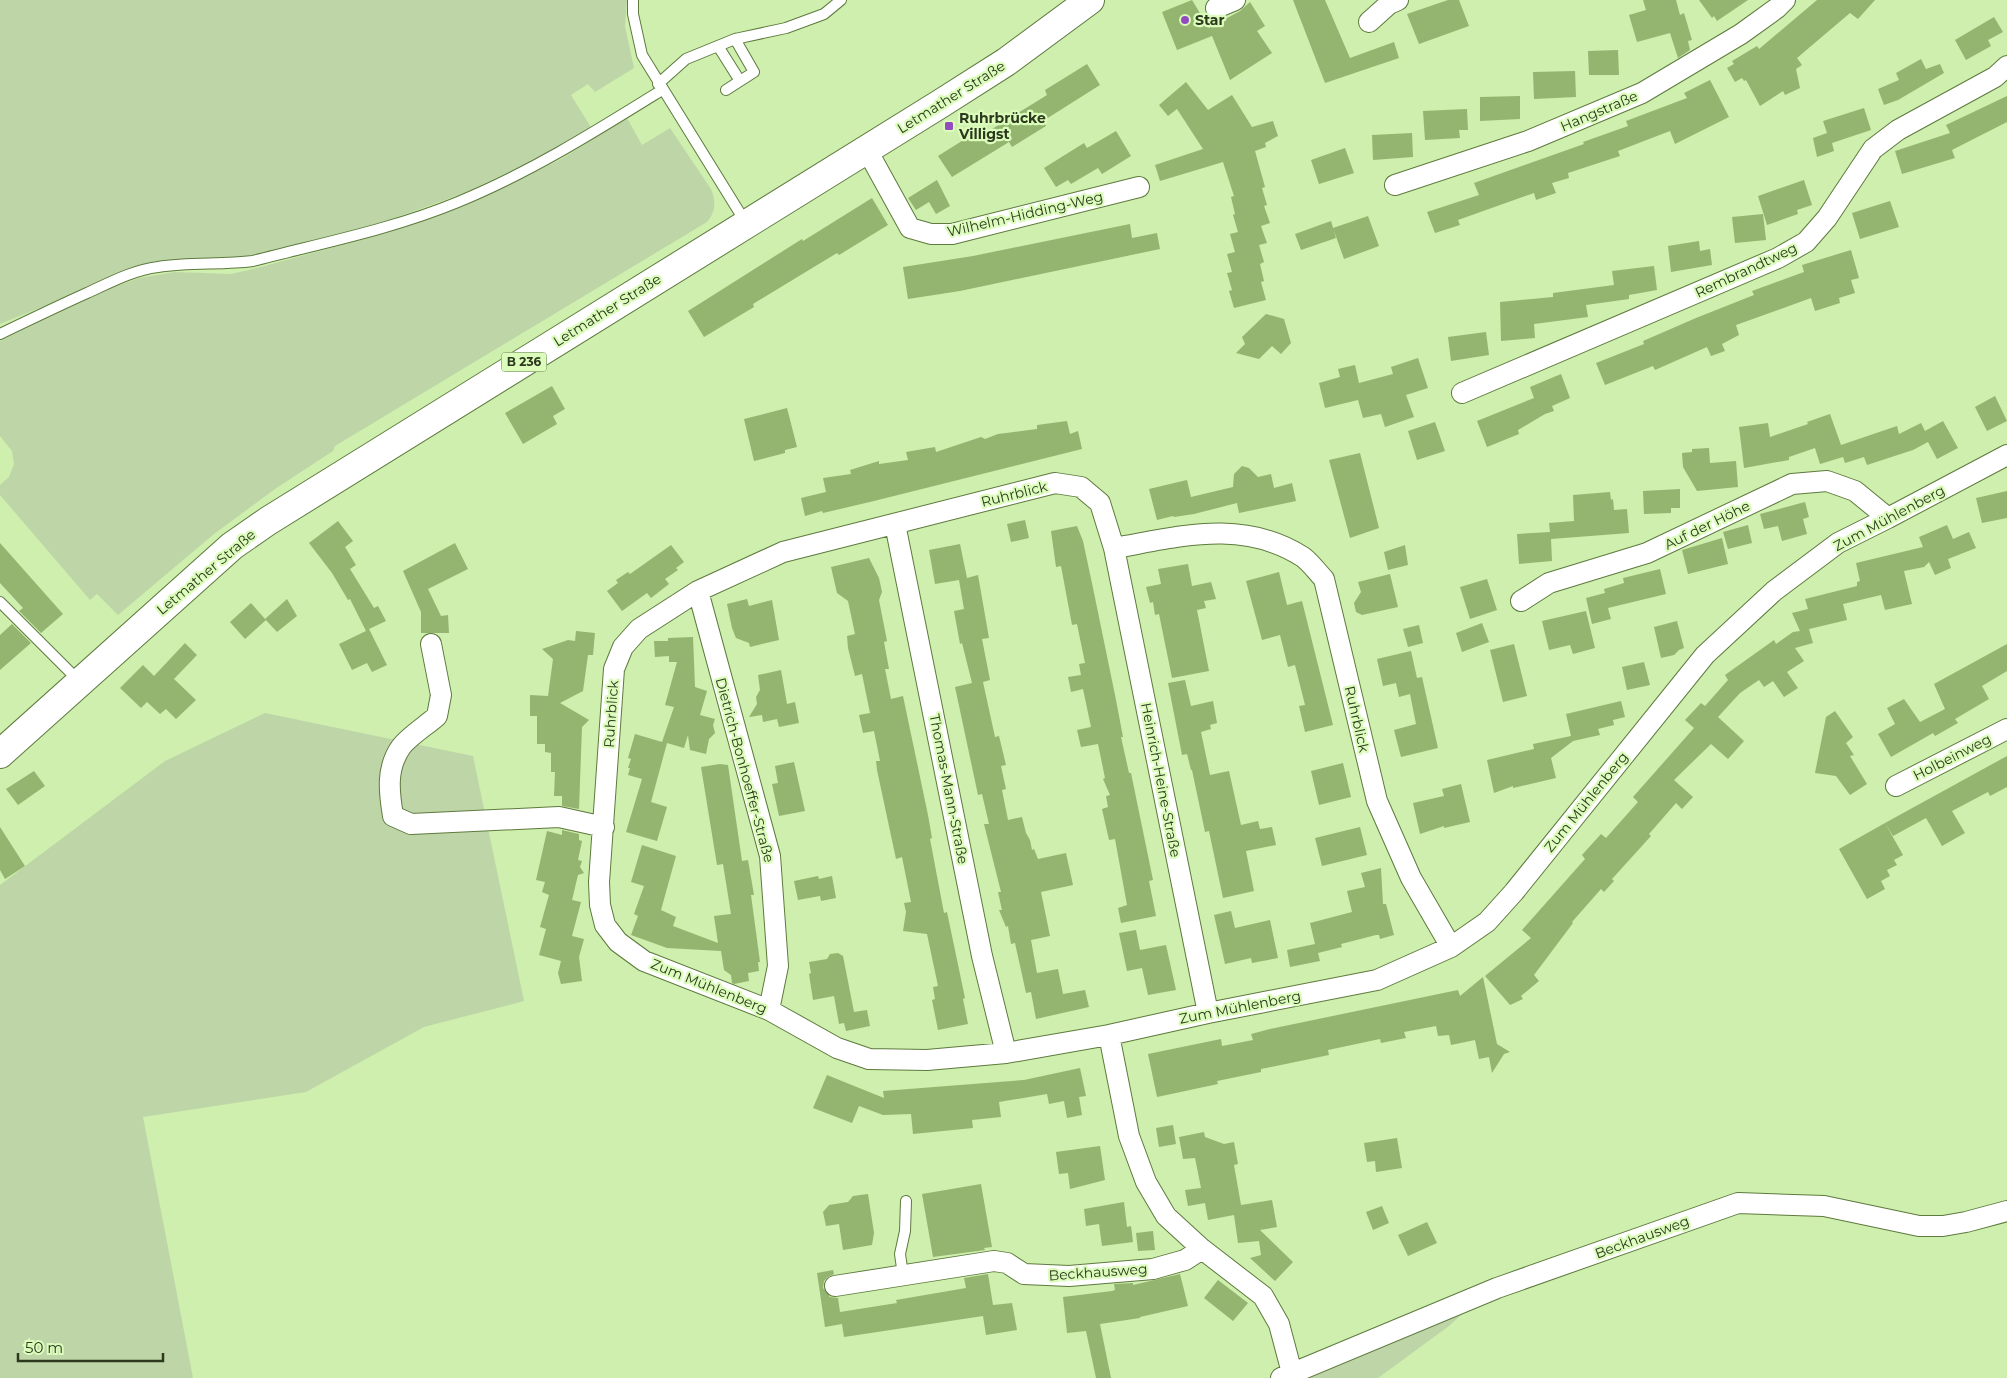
<svg xmlns="http://www.w3.org/2000/svg" width="2007" height="1378" font-family="Montserrat,sans-serif">
  <style>
    .green { fill: #bed6a7 }
    .building { fill: #94b56f }
    .lines { fill: none; stroke-linecap: round; stroke-linejoin: round }
    .lane-casing { stroke: #5e7a3e; stroke-width: 12 }
    .street-casing { stroke: #5e7a3e; stroke-width: 22 }
    .primary-casing { stroke: #5e7a3e; stroke-width: 30 }
    .lane { stroke: #fff; stroke-width: 10 }
    .street { stroke: #fff; stroke-width: 20 }
    .primary { stroke: #fff; stroke-width: 28 }
    .poi-dot { fill: #924cc0; stroke: #dbfcba; stroke-width: 2 }
    .labels { text-anchor: middle; stroke-width: 4.5; stroke-linejoin: round; paint-order: stroke }
    .shield { fill: #dbfcba; stroke: #60744e; stroke-width: 1 }
    .shield-label { font-size: 12px; font-weight: bold; fill: #2c391f }
    .poi-label { font-size: 14px; font-weight: bold; fill: #2c391f; stroke: #dbfcba; text-anchor: start }
    .street-label { font-size: 14px; fill: #2c391f; stroke: #dbfcba }
  </style>
  <rect width="100%" height="100%" fill="#ceefad"/>
  <!-- green -->
  <path class="green" d="M0 0H627L625 26 634 68 595 92 588 84 571 95 592 129 552 151 467 192 384 222 256 255 140 267 0 324Z
    M627 118 642 145 670 128 711 189C716 201 716 212 707 222L335 446 333 451 275 489 214 534 118 615 97 594 90 600 0 495V485L9 477 14 464 12 451 0 436V341L100 292 139 278 175 272 231 274 249 270 387 233 448 212 500 189 563 158Z
    M265 713 473 756 524 1001 424 1027 306 1092 143 1117 193 1378H0V885L165 761Z
    M1473 1304 1449 1326 1378 1378H1307Z"/>
  <!-- building -->
  <path class="building" d="M1192 0 1209 28 1240 11 1250 2 1265 26 1257 31 1272 53 1230 80 1212 36 1177 50 1162 12Z
    M1293 0H1325L1350 58 1394 42 1399 58 1325 83Z
    M1448 0H1459L1469 26 1419 44 1407 14Z
    M1643 0H1676L1680 15 1684 13 1692 40 1688 41 1690 50 1678 58 1670 33 1637 42 1629 15 1646 10Z
    M1699 0H1748L1717 21 1714 16 1712 18Z
    M1817 0H1875L1858 19 1850 13 1797 58 1802 65 1796 69 1800 88 1785 95 1783 91 1760 106 1746 80 1744 81 1742 78 1735 82 1727 68 1734 64 1732 61 1757 46 1759 49Z
    M1994 17 2003 32 1988 40 1991 46 1966 60 1955 40Z
    M1618 50 1619 75H1589L1588 51Z
    M1921 59 1926 69 1940 64 1944 73 1898 100 1884 105 1878 89 1899 80 1896 73Z
    M1087 64 1100 85 1043 121 1046 126 1012 147 1009 142 952 177 938 156 981 129 984 134 1047 95 1045 90Z
    M1575 71 1576 97 1534 99 1533 72Z
    M1710 80 1729 117 1675 144 1670 131 1618 151 1620 156 1568 173 1569 178 1552 183 1556 193 1536 200 1534 193 1458 220 1460 225 1435 233 1427 212 1479 195 1474 183 1584 144 1583 142 1628 126 1626 121 1687 98 1684 93Z
    M1186 82 1208 110 1232 95 1252 127 1273 121 1278 136 1265 143 1266 147 1255 151 1265 187 1262 188 1267 205 1264 206 1270 223 1261 226 1267 243 1259 245 1264 262 1260 264 1264 281 1261 282 1266 300 1234 308 1229 291 1232 290 1227 273 1232 272 1227 254 1235 252 1230 234 1238 232 1233 215 1235 214 1231 197 1234 196 1223 162 1160 181 1155 165 1203 149 1177 109 1168 116 1159 105Z
    M1520 96V119L1480 121V97Z
    M2007 96V122L1952 150 1955 158 1902 174 1895 151 1950 133 1946 125Z
    M1864 108 1871 130 1832 143 1834 151 1817 157 1813 138 1827 133 1823 121Z
    M1467 109 1468 130H1459L1460 138 1425 140 1423 111Z
    M1116 131 1131 156 1102 174 1098 168 1071 184 1068 180 1056 187 1044 168 1084 143 1087 148Z
    M1412 133 1413 157 1373 160 1372 135Z
    M1345 148 1354 173 1319 184 1311 160Z
    M937 180 950 206 936 214 929 202 916 210 908 198Z
    M1804 180 1812 205 1797 210 1798 214 1767 225 1758 196Z
    M872 198 888 225 839 255 837 253 753 304 754 307 704 337 688 311 802 239 803 241Z
    M1890 201 1899 227 1860 239 1852 213Z
    M1763 214 1766 240 1735 243 1732 217Z
    M1368 216 1379 246 1344 259 1333 228Z
    M1331 221 1336 238 1301 250 1295 234Z
    M1130 224 1132 238 1157 233 1160 249 960 291 908 299 903 267 973 256Z
    M1699 241 1700 251 1710 249 1712 265 1671 272 1668 246Z
    M1851 250 1859 278 1851 280 1855 293 1839 298 1840 303 1815 311 1811 298 1736 325 1739 335 1722 344 1725 351 1711 356 1707 347 1655 370 1653 366 1605 385 1596 363 1644 344 1643 341 1696 318 1754 295 1752 291 1804 272 1802 265Z
    M1654 266 1657 290 1629 295V299L1586 305 1588 317 1534 324 1535 338 1501 341 1500 302 1553 297V293L1614 285 1612 271Z
    M1266 314 1284 319 1291 343 1281 354 1272 346 1259 359 1236 353 1245 344 1242 337Z
    M1486 332 1489 355 1451 361 1448 337Z
    M1418 358 1428 388 1406 395 1414 417 1385 427 1381 414 1363 418 1358 400 1325 408 1319 383 1340 377 1338 369 1355 365 1359 383 1393 374 1391 367Z
    M1561 374 1570 398 1552 406 1554 411 1545 414 1518 430 1519 434 1487 447 1477 421 1534 398 1530 387Z
    M552 386 565 409 553 416 557 424 523 444 505 413Z
    M1995 396 2007 421 1987 431 1975 407Z
    M787 408 797 447 785 450V453L754 461 744 419Z
    M1830 414 1841 445 1897 426 1899 434 1921 423 1925 431 1943 421 1958 448 1937 459 1928 442 1913 450 1867 465 1864 457 1845 463 1843 457 1820 464 1815 448 1789 457V460L1744 468 1739 427 1768 423 1770 437 1808 424 1807 422Z
    M1067 421 1070 434 1078 431 1082 449 874 501 823 513 822 511 805 516 801 498 826 492 823 478 851 474 850 470 879 461V464L908 460 906 452 935 447 936 452 981 437 985 439 998 434 1037 429V425Z
    M1435 422 1445 451 1417 460 1408 431Z
    M1709 448 1710 463 1736 461 1738 487 1697 491 1683 467 1682 453 1692 452V449Z
    M1360 453 1379 528 1350 538 1329 460Z
    M1242 466 1249 468 1258 477 1271 474 1274 488 1292 483 1296 501 1239 513 1237 503 1194 514 1174 517 1173 516 1157 520 1149 489 1187 480 1191 497 1233 487 1234 474Z
    M1680 489V508H1671V513L1644 514 1643 491Z
    M2007 491V518L1982 523 1976 498Z
    M1610 492 1611 500 1613 499 1614 510 1627 509 1629 533 1551 539 1552 561 1519 564 1517 534 1550 532 1549 523 1574 521 1573 495Z
    M1805 502 1809 517 1803 519 1807 534 1782 541 1778 526 1764 529 1760 514Z
    M1025 520 1029 538 1011 542 1007 524Z
    M338 521 353 541 345 547 356 565 350 569 374 608 378 606 386 621 369 629 387 665 372 672 367 663 352 670 339 644 366 631 350 599 348 600 332 573 309 543Z
    M1748 525 1752 543 1728 549 1723 532Z
    M1947 525 1953 539 1969 532 1976 548 1948 559 1951 568 1935 575 1929 562 1924 567 1904 571 1912 604 1885 610 1881 595 1843 604 1847 620 1809 629 1813 643 1795 648 1804 661 1787 672 1798 688 1784 697 1773 681 1764 687 1759 680 1740 693 1718 717 1744 741 1728 759 1711 744 1674 780 1693 797 1682 809 1676 803 1649 834 1651 836 1612 879 1614 881 1604 892 1601 889 1572 922 1573 923 1534 975 1539 981 1521 996 1523 999 1510 1005 1485 976 1531 938 1522 930 1585 859 1582 855 1601 834 1606 838 1638 802 1633 797 1694 728 1685 720 1701 703 1705 706 1728 680 1725 675 1774 640 1776 644 1793 632 1800 631 1792 613 1808 609 1805 599 1857 586V582L1860 581 1856 563 1923 547 1919 537Z
    M1077 526 1083 541 1093 588 1116 700 1123 737H1121L1129 773H1131L1153 880 1149 881 1156 916 1121 923 1118 908 1127 905 1115 839 1109 840 1102 809 1108 807 1106 796 1110 795 1103 779 1105 778 1098 744 1081 747 1077 730 1091 727 1083 689 1071 692 1068 677 1081 675 1079 664 1085 663 1077 624 1072 625 1061 566 1056 567 1051 531Z
    M1722 538 1728 564 1688 574 1682 550Z
    M0 543 63 614 41 633 19 611 23 608 0 583Z
    M455 543 468 569 428 589 441 616 448 615 449 633H421V612L403 571Z
    M960 544 967 578 978 575 989 638 982 639 990 680 983 682 995 737 999 736 1006 765 1001 766 1006 789 1002 790 1008 820 1022 817 1026 833 1030 840 1032 850 1034 849 1038 859 1066 853 1073 885 1041 892 1050 936 1031 940 1037 973 1058 969 1063 994 1085 990 1089 1007 1036 1019 1031 992 1026 993 1015 943 1011 944 1008 926 1006 927 999 910H1002L998 892H1001L984 824H989L982 794 978 795 955 687 972 683 962 643 960 644 954 611 964 609 959 580 935 584 929 550Z
    M671 545 684 562 676 568 678 570 665 579 669 584 651 598 647 593 622 611 607 591 618 583 616 580 628 572 630 574Z
    M1405 545 1408 565 1388 570 1384 552Z
    M869 558 879 578 882 592 879 600 887 641 884 642 889 669H885L891 699 903 696 928 815 932 838 930 839 944 913 947 912 965 998 963 999 968 1024 938 1030 932 1000 935 999 933 987 938 986 927 934 903 931 906 912 904 903 911 902 902 857 896 859 877 770 876 761H880L874 731 863 733 859 715 870 713 862 674 855 676 848 648 847 636 855 634 848 601 837 593 831 567Z
    M1188 564 1192 586 1211 582 1216 599 1204 601 1206 608 1197 610 1209 671 1172 678 1159 614 1155 615 1153 602 1150 603 1146 587 1161 584 1158 569Z
    M1660 569 1666 594 1608 608 1611 619 1592 624 1586 598 1605 593 1604 589 1624 583 1623 578Z
    M1279 572 1287 605 1302 601 1333 725 1305 732 1299 706 1305 705 1295 665 1288 667 1280 635 1262 640 1246 581Z
    M1390 574 1398 607 1362 615 1356 612 1354 603 1361 592 1358 582Z
    M1487 579 1497 610 1470 619 1460 587Z
    M287 599 297 616 277 632 265 619 266 620 245 639 230 622 251 603 265 619Z
    M747 599 749 606 772 600 779 640 750 647 749 643 736 638 732 628 727 604Z
    M1586 611 1595 648 1573 654 1570 645 1549 650 1542 621Z
    M1677 621 1684 648 1679 650 1674 655 1661 658 1654 627Z
    M1482 623 1489 642 1462 652 1456 633Z
    M12 624 31 643 0 670V635Z
    M1419 625 1423 643 1408 647 1403 629Z
    M576 631 595 633 593 655H588L583 691 560 703 589 720 582 727 579 809 562 806V796H554L555 772H551V753L545 752V744H537V716H530V695L548 696 553 659 542 649 568 640 575 641Z
    M693 637 695 687 707 691 700 715 715 719 713 725 715 733 709 739 706 754 690 750 688 735 684 748 667 743 651 802 667 807 657 841 626 832 642 779 628 775 630 768H628L631 759 628 758 635 734 662 742 674 707 665 705 677 662H669V656L655 657 654 641H668V638Z
    M185 643 197 655 174 679 196 700 176 719 166 709 160 714 147 702 141 708 120 688 143 665 154 676Z
    M1514 644 1527 696 1503 702 1490 650Z
    M2007 644V671L1982 686 1989 699 1955 719 1958 723 1935 736 1933 733 1891 757 1878 734 1895 724 1887 708 1904 699 1920 722 1945 709 1934 684Z
    M1411 651 1417 678 1422 677 1438 748 1401 757 1394 730 1416 724 1410 694 1399 697 1396 683 1383 686 1377 659Z
    M1644 662 1650 685 1627 690 1622 667Z
    M781 670 787 704 795 702 799 723 779 727 777 719 763 722 762 715 749 717 757 704 756 697 760 690 758 675Z
    M1185 680 1191 706 1213 701 1217 723 1210 725 1211 729 1201 732 1210 775 1229 771 1241 825 1258 821 1260 829 1272 827 1276 845 1246 851 1254 891 1223 898 1209 831 1205 832 1192 770H1191L1187 754 1182 755 1168 683Z
    M1621 701 1625 717 1613 720 1614 725 1598 729 1600 735 1573 741 1551 758 1556 778 1513 788V786L1494 793 1487 760 1534 749 1533 744 1571 736 1566 714Z
    M1835 711 1853 737 1846 743 1854 755 1850 756 1867 784 1850 795 1836 776 1815 773 1826 717Z
    M2007 756V787L1990 796 1988 792 1952 811 1965 833 1942 846 1926 818 1893 836 1885 823Z
    M794 762 805 811 779 816 772 784 778 783 775 766Z
    M1343 763 1351 797 1319 805 1311 771Z
    M720 764 728 765 742 861 748 860 754 895H751L760 962H758L759 971 748 973 749 981 734 984 732 983 731 975 724 970 721 951 667 948 631 935 638 916 634 914 644 886 631 882 642 845 676 856 661 910 676 917 673 926 718 943 714 916 731 914 723 864 717 865 701 767Z
    M34 771 45 786 18 805 6 789Z
    M1461 784 1470 822 1444 828V826L1420 834 1413 803 1444 796 1442 789Z
    M1885 823 1903 855 1894 860 1897 865 1887 870 1890 876 1881 881 1885 889 1867 899 1839 849Z
    M0 827 25 866 5 879 0 870Z
    M1360 827 1367 855 1322 866 1315 838Z
    M562 830 579 834V840L582 841 578 860 582 861 580 867 584 873 578 875 572 900 581 902 572 936 584 939 579 957 582 981 561 984 558 973 561 961 539 955 546 929 540 927 549 895 542 892 545 882 536 880 547 831 562 835Z
    M1381 868 1383 904H1386L1394 935 1380 939 1379 935H1376L1341 944 1342 947 1318 953 1320 961 1290 967 1287 950 1315 944 1310 923 1352 912 1347 891 1365 887 1361 873Z
    M818 876 819 879 832 876 836 898 821 901 820 896 798 900 794 881Z
    M1231 911 1235 928 1270 920 1278 958 1252 963 1251 958 1225 964 1214 915Z
    M1136 930 1140 950 1166 945 1176 990 1148 995 1142 968 1127 971 1119 933Z
    M838 953 843 956 854 1012 867 1010 870 1026 846 1031 844 1023 839 1024 834 996 813 1000 809 974 811 973 809 962 827 959 830 954Z
    M1483 977 1497 1044 1510 1052 1504 1054 1492 1073 1489 1057 1479 1059 1475 1040 1451 1045 1449 1035 1438 1036 1436 1026 1404 1032 1406 1038 1381 1043 1380 1039 1328 1050 1329 1055 1261 1069V1072L1217 1081 1218 1084 1157 1097 1148 1054 1221 1039 1222 1046 1253 1040 1251 1034 1270 1029 1458 990 1460 996Z
    M1080 1068 1086 1096 1079 1097 1082 1115 1067 1118 1064 1101 1049 1104 1047 1094 999 1102 1001 1117 972 1120 973 1128 913 1134 911 1114 883 1115 859 1106 852 1123 813 1108 827 1075 884 1098 883 1091 1024 1080Z
    M1173 1125 1176 1144 1159 1147 1156 1128Z
    M1204 1132 1205 1137 1224 1144 1234 1142 1238 1164 1234 1165 1241 1205 1272 1200 1277 1227 1260 1230 1293 1262 1275 1281 1250 1258 1261 1255 1259 1241 1238 1243 1234 1215 1208 1220 1205 1203 1188 1206 1185 1190 1201 1188 1195 1158 1183 1159 1179 1137Z
    M1397 1138 1402 1168 1376 1172 1375 1161 1367 1162 1364 1143Z
    M1100 1146 1105 1180 1070 1189 1068 1173 1059 1174 1056 1152Z
    M981 1184 992 1247 984 1248 985 1250 933 1257 922 1194Z
    M868 1194 874 1233 872 1245 843 1250 839 1224 826 1226 823 1212 829 1205 848 1202 853 1196Z
    M1124 1202 1127 1227 1131 1226 1133 1242 1102 1246 1099 1224 1086 1226 1084 1209Z
    M1382 1206 1389 1223 1373 1230 1366 1212Z
    M1427 1222 1437 1243 1408 1256 1398 1235Z
    M1153 1231 1155 1250 1138 1251 1136 1233Z
    M833 1270 834 1274 828 1277 824 1281 823 1288 830 1297 838 1298 840 1312 897 1303 896 1300 966 1288 964 1278 988 1274 993 1305 1012 1303 1017 1330 986 1335 983 1316 844 1337 842 1324 825 1327 817 1273Z
    M1180 1274 1188 1306 1140 1317V1318L1100 1324 1111 1378H1096L1086 1331 1067 1333 1063 1297 1112 1291 1115 1290 1114 1284 1133 1283V1285Z
    M1218 1280 1248 1303 1233 1321 1204 1298Z"/>
  <g class="lines">
    <defs>
      <path id="lane" d="M633 0V14L642 55 746 223
        M735 39 786 28 824 14 841 0
        M718 46 740 81
        M658 84 686 59 735 39 754 72 726 90
        M0 334C29 320 58 306 87 293 109 283 133 270 158 267 190 262 222 265 253 261 322 243 393 229 458 202 531 172 596 131 662 90
        M0 602 79 681
        M903 1275 900 1254 905 1231 906 1201"/>
      <path id="street" d="M1216 8 1235 0
        M1369 22 1389 4 1398 0
        M867 150 910 228 931 234H952L1139 187
        M1395 185 1528 141 1642 93 1741 34 1777 8 1785 0
        M1462 393 1778 258 1806 242 1827 218 1873 149 1898 130 1995 77 2007 66
        M895 524 982 956 1006 1053
        M1114 548C1179 537 1242 518 1303 557 1311 563 1317 572 1324 579L1377 801 1411 878 1451 947
        M698 591 770 856 778 966 769 1010
        M1521 601 1549 583 1647 553 1792 484 1827 481 1855 491 1888 518
        M431 644 441 695 437 716C427 725 408 737 401 747 386 768 389 792 393 816L411 824 559 817 604 827
        M1896 786 2007 729
        M1109 1035 1006 1053 927 1060 869 1059 837 1048 769 1010 644 961 618 942 605 925 600 905 599 882 614 669 623 647 639 629 698 591 783 552 1055 483 1081 487 1100 503 1114 548 1208 1013
        M835 1286 994 1261 1007 1263 1024 1274 1069 1276 1153 1269 1185 1260 1202 1249
        M1292 1373 1279 1324 1263 1296 1202 1249 1166 1216 1146 1182 1129 1136 1109 1035 1208 1013 1377 980 1451 947 1487 922 1514 892 1705 655 1774 591 1838 543 1888 518 2007 455
        M1281 1378 1497 1288 1738 1203 1824 1206 1919 1226H1943L1966 1222 2007 1211"/>
      <path id="primary" d="M0 754 232 546 268 521 940 104 1006 62 1090 0"/>
    </defs>
    <!-- lane casing -->
    <use href="#lane" class="lane-casing"/>
    <!-- street casing -->
    <use href="#street" class="street-casing"/>
    <!-- primary casing -->
    <use href="#primary" class="primary-casing"/>
    <!-- lane -->
    <use href="#lane" class="lane"/>
    <!-- street -->
    <use href="#street" class="street"/>
    <!-- primary -->
    <use href="#primary" class="primary"/>
  </g>
  <!-- markers -->
  <g class="poi-dot">
    <circle cx="1185" cy="20" r="5"/>
    <rect x="944" y="121" width="10" height="10" rx="2.5"/>
  </g>
  <g class="labels">
    <!-- shield labels -->
    <rect class="shield" x="501.5" y="352.5" width="45" height="19" rx="4"/>
    <g class="shield-label">
      <text x="524" y="366">B 236</text>
    </g>
    <!-- poi labels -->
    <g class="poi-label">
      <text x="1195" y="25">Star</text>
      <text x="959" y="123">Ruhrbrücke<tspan x="959" dy="16">Villigst</tspan></text>
    </g>
    <!-- street labels -->
    <g class="street-label">
      <text transform="translate(951 97) rotate(-32)" y="5">Letmather Straße</text>
      <text transform="translate(1599 111) rotate(-23)" y="5">Hangstraße</text>
      <text transform="translate(1025 214) rotate(-13)" y="5">Wilhelm-Hidding-Weg</text>
      <text transform="translate(1746 270) rotate(-25)" y="5">Rembrandtweg</text>
      <text transform="translate(607 310) rotate(-32)" y="5">Letmather Straße</text>
      <text transform="translate(1014 494) rotate(-14)" y="5">Ruhrblick</text>
      <text transform="translate(1889 518) rotate(-28)" y="5">Zum Mühlenberg</text>
      <text transform="translate(1707 525) rotate(-26)" y="5">Auf der Höhe</text>
      <text transform="translate(206 572) rotate(-40)" y="5">Letmather Straße</text>
      <text transform="translate(611 714) rotate(-86)" y="5">Ruhrblick</text>
      <text transform="translate(1357 719) rotate(77)" y="5">Ruhrblick</text>
      <text transform="translate(1952 757) rotate(-27)" y="5">Holbeinweg</text>
      <text transform="translate(745 770) rotate(75)" y="5">Dietrich-Bonhoeffer-Straße</text>
      <text transform="translate(1161 780) rotate(79)" y="5">Heinrich-Heine-Straße</text>
      <text transform="translate(949 789) rotate(79)" y="5">Thomas-Mann-Straße</text>
      <text transform="translate(1586 802) rotate(-51)" y="5">Zum Mühlenberg</text>
      <text transform="translate(709 986) rotate(22)" y="5">Zum Mühlenberg</text>
      <text transform="translate(1240 1007) rotate(-11)" y="5">Zum Mühlenberg</text>
      <text transform="translate(1642 1237) rotate(-20)" y="5">Beckhausweg</text>
      <text transform="translate(1098 1272) rotate(-4)" y="5">Beckhausweg</text>
    </g>
  </g>
  <!-- scale -->
  <path d="M18 1353v8h145v-8" fill="none" stroke="#2c391f" stroke-width="2.5"/>
  <text x="25" y="1353" font-size="15" fill="#2c391f" stroke="#dbfcba" stroke-width="4" paint-order="stroke">50 m</text>
</svg>
